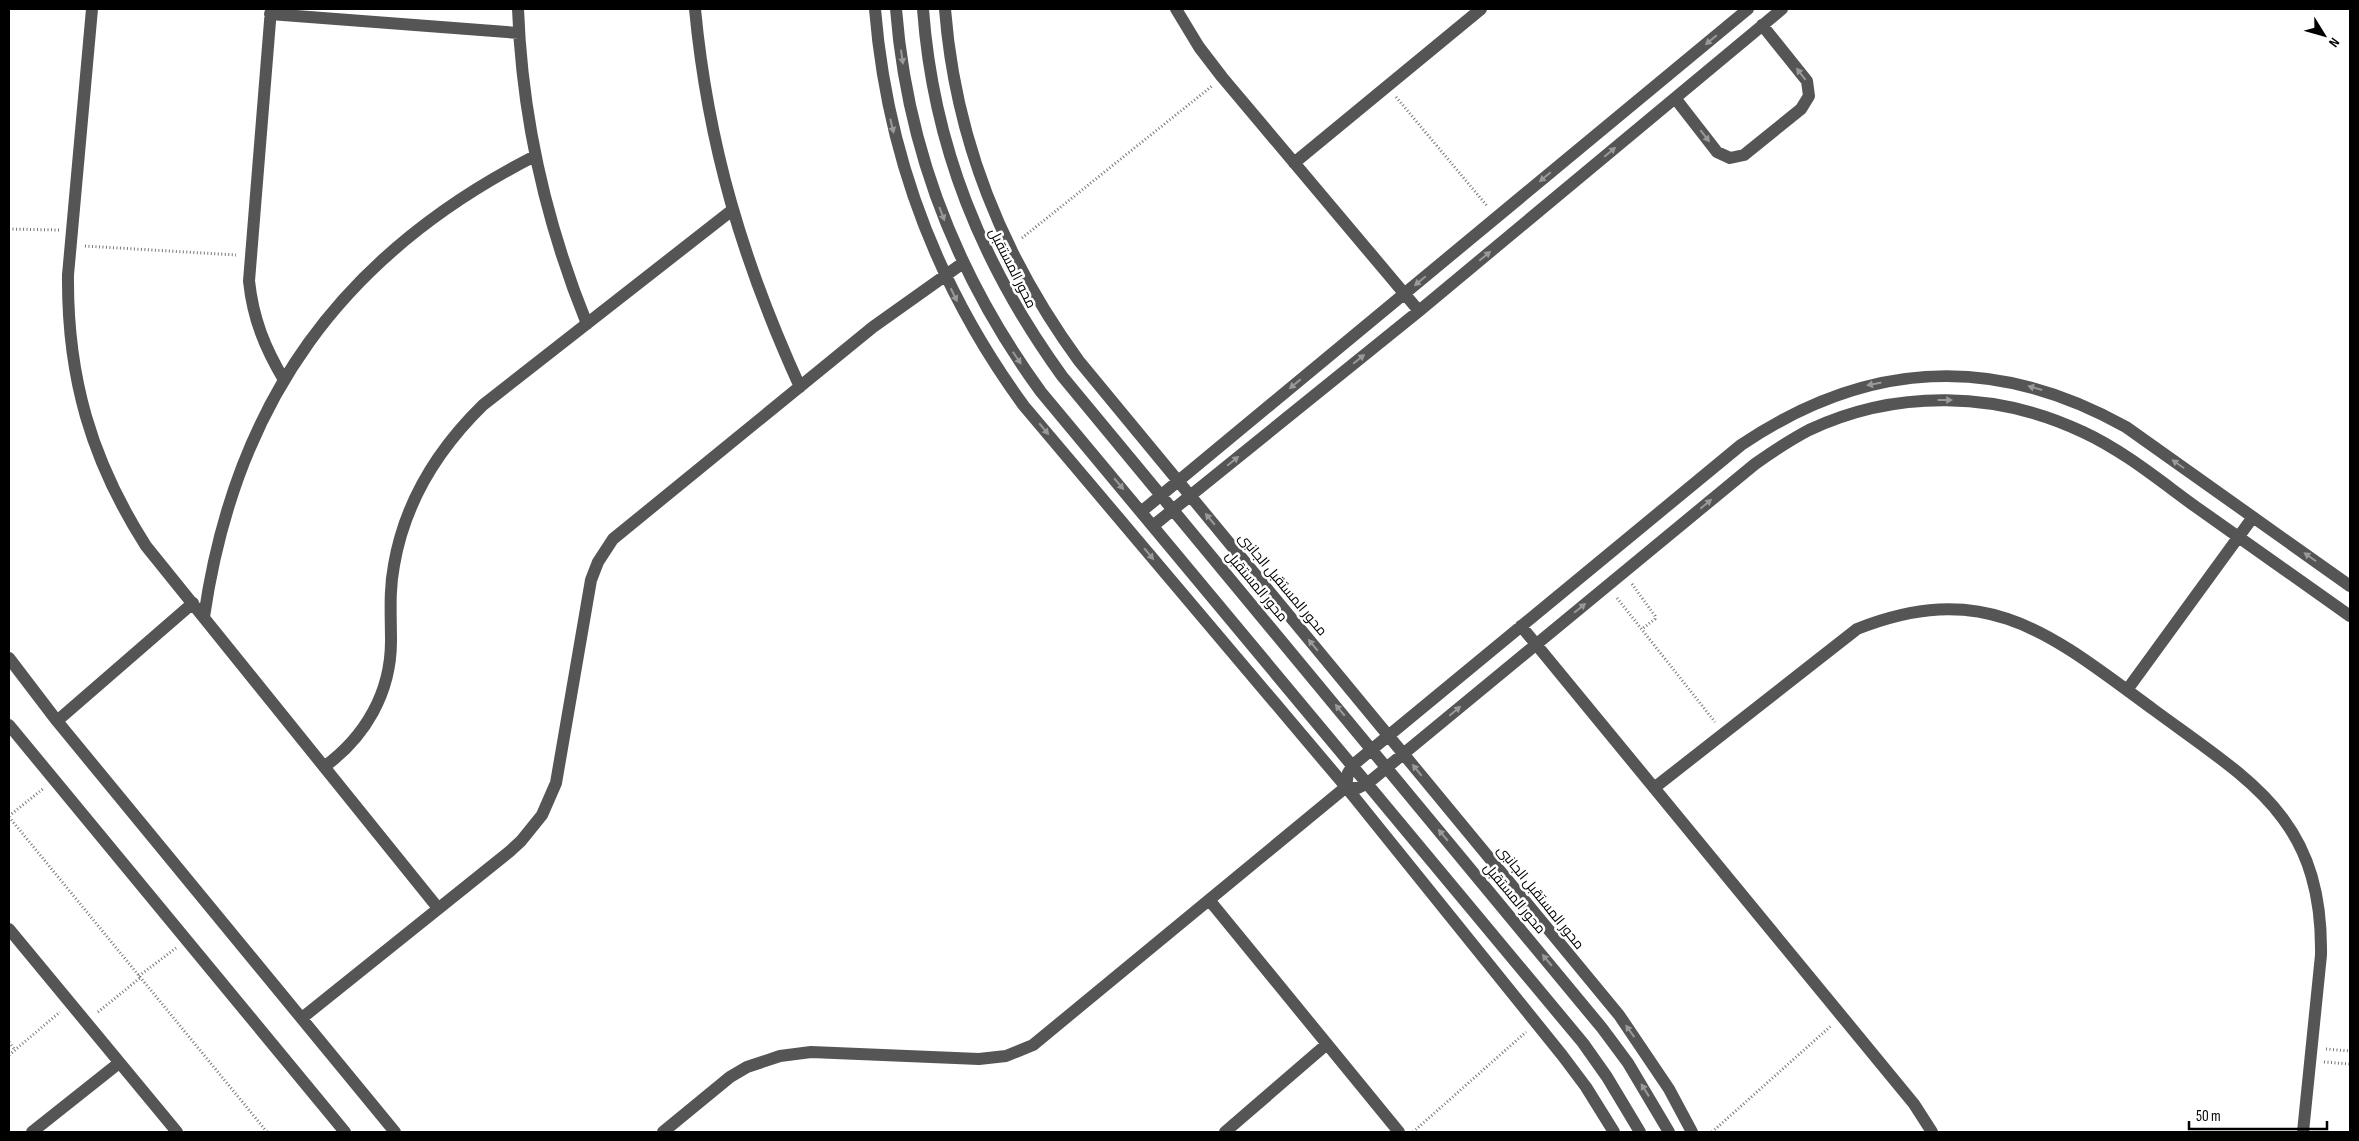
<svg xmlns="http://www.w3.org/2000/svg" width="2359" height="1141" font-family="'Sofia Sans Condensed',Cairo,sans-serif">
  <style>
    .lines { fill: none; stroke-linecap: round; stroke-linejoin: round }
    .path { stroke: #777; stroke-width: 3; stroke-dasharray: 1 2.5; stroke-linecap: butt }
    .minor { stroke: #555; stroke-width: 12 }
    .oneway { fill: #999 }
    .labels { text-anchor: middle; stroke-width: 5; stroke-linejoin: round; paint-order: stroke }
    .street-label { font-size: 14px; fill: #000; stroke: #fff }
  </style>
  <rect width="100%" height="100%" fill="#fff"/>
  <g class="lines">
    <!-- path -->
    <path class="path" d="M1396 97 1488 207
      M9 229 59 230
      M1022 238 1212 86
      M85 246 236 255
      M1632 584 1655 616V619L1642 629
      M1617 598 1715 722
      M9 816 44 788
      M9 817 267 1132
      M139 976 176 948
      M98 1012 140 978
      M9 1042 15 1050
      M2326 1049 2350 1051
      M9 1055 60 1012
      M2324 1062 2350 1064
      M1413 1132 1526 1032
      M1712 1132 1832 1025"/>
    <!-- minor -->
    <path class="minor" d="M92 9 68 275C67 377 91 460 146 546L438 908
      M271 9 249 281C253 319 265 348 284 380
      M518 9C522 118 546 223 587 324
      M695 9C708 146 743 262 800 387
      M875 9C887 157 937 287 1024 406L1346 787 1562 1055 1586 1087 1614 1132
      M896 9C907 149 958 278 1041 392L1583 1043 1607 1077 1640 1132
      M923 9C933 146 982 265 1062 376L1602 1028 1628 1063 1669 1132
      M945 9C955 138 1003 257 1079 361L1619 1015 1669 1089 1692 1132
      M1176 9 1199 47 1222 77 1419 311
      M270 14 519 33
      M1675 98 1717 152 1730 158 1744 155 1801 109 1809 96 1807 81 1762 25
      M1294 163 1481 9
      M1142 511 1748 9
      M1154 525 1419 311 1782 9
      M204 617C235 402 342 254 535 156
      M1521 626 1914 1104 1932 1132
      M9 658 57 721 395 1132
      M2127 690 2253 517
      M57 721 193 603
      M9 725 345 1132
      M324 767C365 737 391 693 391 641 391 615 389 591 394 565 405 501 438 449 483 405L731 211
      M1346 787 1348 773 1353 765 1741 445C1867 360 1994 353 2126 427L2350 586
      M1654 788 1857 629C1988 577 2053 636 2154 710 2252 782 2323 819 2321 955L2303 1132
      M1210 901 1399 1132
      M9 929 177 1132
      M302 1018 509 852 521 841 542 815 556 783 591 580 598 562 613 539 873 327 963 263
      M32 1132 119 1063
      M663 1132 730 1077 747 1067 780 1056 811 1052 979 1059 1006 1056 1033 1045 1346 787 1358 788 1368 783 1755 464C1772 452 1790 440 1809 430 1896 389 1997 391 2083 432 2124 451 2160 481 2196 507 2247 543 2299 580 2350 616
      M1225 1132 1327 1044"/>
  </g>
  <!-- one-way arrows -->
  <defs><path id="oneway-solid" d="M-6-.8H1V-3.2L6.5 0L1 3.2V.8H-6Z" transform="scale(1.25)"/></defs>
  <g class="oneway">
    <use href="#oneway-solid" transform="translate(1711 40) rotate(140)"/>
    <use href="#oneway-solid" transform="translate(902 57) rotate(82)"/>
    <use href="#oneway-solid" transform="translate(1801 74) rotate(-128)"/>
    <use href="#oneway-solid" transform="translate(892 126) rotate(76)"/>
    <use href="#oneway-solid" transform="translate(1705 136) rotate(52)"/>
    <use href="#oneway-solid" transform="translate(1610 152) rotate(-40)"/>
    <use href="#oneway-solid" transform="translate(1545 177) rotate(140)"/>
    <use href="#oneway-solid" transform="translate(942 214) rotate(69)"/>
    <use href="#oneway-solid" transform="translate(1485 256) rotate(-40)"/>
    <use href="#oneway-solid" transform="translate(1420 281) rotate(140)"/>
    <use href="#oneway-solid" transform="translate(954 295) rotate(64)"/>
    <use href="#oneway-solid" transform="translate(1017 358) rotate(56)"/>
    <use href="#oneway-solid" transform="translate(1359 359) rotate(-39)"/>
    <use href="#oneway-solid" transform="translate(1295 384) rotate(140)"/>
    <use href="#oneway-solid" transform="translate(1874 384) rotate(169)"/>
    <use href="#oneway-solid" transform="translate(2035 388) rotate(-164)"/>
    <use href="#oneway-solid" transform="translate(1945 400)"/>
    <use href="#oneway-solid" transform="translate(1044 429) rotate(50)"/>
    <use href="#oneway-solid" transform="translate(1233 461) rotate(-39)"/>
    <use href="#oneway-solid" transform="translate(2178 464) rotate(-145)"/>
    <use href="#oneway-solid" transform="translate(1119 484) rotate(50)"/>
    <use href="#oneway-solid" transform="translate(1706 504) rotate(-40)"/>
    <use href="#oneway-solid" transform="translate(1210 519) rotate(-130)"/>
    <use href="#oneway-solid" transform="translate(1149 554) rotate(50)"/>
    <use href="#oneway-solid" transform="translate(2310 557) rotate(-145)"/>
    <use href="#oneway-solid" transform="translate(1580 608) rotate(-39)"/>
    <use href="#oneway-solid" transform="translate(1313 645) rotate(-130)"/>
    <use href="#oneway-solid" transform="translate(1340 710) rotate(-130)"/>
    <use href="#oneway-solid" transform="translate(1455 711) rotate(-40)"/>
    <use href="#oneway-solid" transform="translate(1417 770) rotate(-129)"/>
    <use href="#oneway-solid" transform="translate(1443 835) rotate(-130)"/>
    <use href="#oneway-solid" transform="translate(1547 960) rotate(-130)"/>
    <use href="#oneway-solid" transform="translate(1630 1031) rotate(-126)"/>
    <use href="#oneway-solid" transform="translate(1645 1090) rotate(-122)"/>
  </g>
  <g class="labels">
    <!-- street labels -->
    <g class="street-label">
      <text transform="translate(1013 268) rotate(63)" y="5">محور المستقبل</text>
      <text transform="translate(1283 584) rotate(50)" y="5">محور المستقبل الجانبى</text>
      <text transform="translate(1257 586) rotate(50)" y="5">محور المستقبل</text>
      <text transform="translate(1541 897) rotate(51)" y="5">محور المستقبل الجانبى</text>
      <text transform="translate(1515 898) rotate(50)" y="5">محور المستقبل</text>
    </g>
  </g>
  <!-- border -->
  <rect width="2359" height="1141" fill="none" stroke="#000000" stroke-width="20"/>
  <!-- north arrow -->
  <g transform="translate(2324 35) rotate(127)" stroke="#ffffff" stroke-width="4" paint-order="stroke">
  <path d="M0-4L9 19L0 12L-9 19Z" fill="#000000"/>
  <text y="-8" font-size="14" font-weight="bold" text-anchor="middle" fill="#000000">N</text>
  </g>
  <!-- scale -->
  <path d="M2189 1121v8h138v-8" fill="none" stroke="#000000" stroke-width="2.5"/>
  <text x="2196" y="1121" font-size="15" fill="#000000" stroke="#ffffff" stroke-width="4" paint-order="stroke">50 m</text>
</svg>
